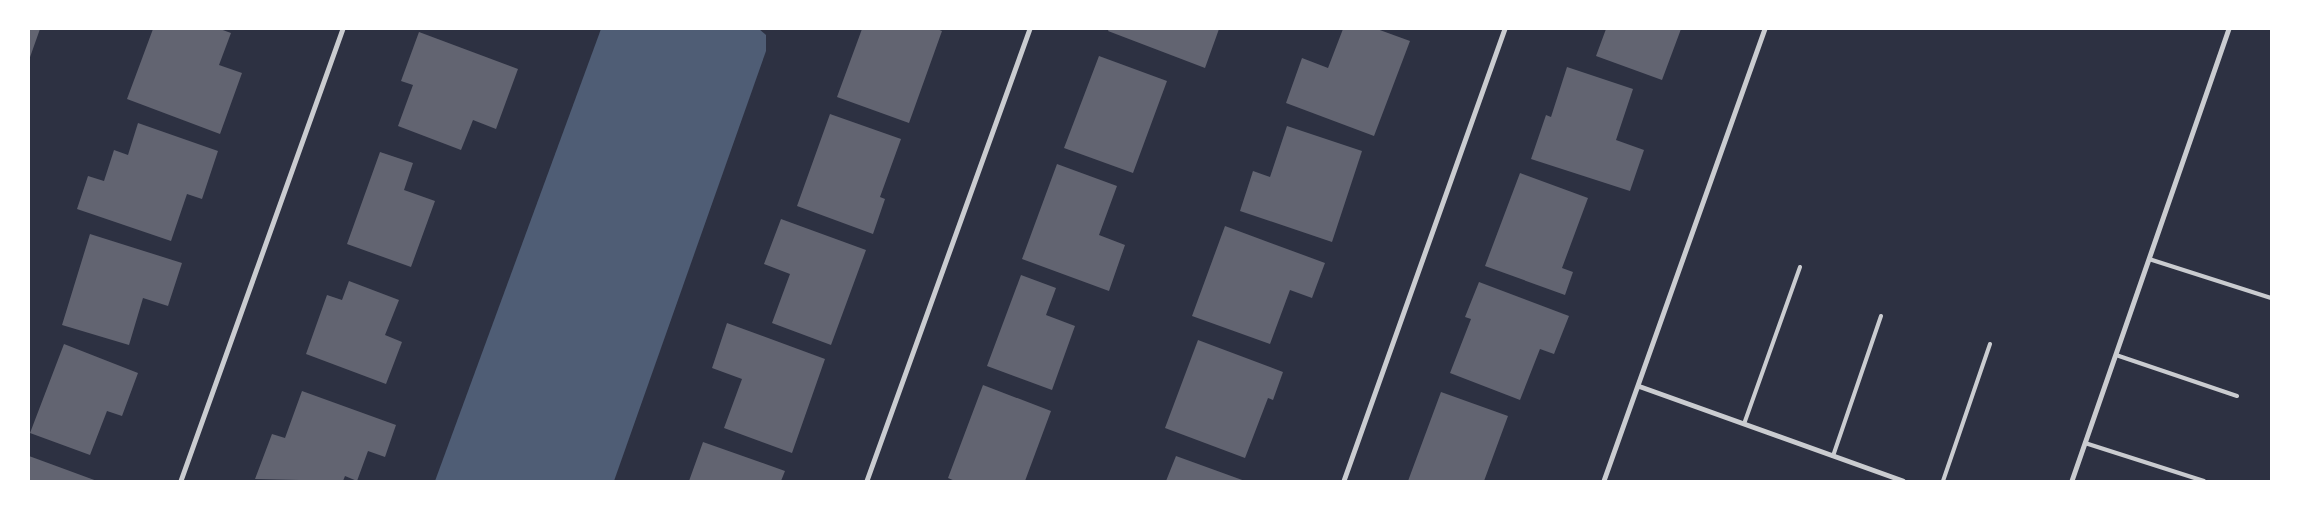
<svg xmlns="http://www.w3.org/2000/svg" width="2300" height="510" font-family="'Golos Text',sans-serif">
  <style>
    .water { fill: #4f5d75 }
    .building { fill: #626471 }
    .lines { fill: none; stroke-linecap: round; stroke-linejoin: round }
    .service { stroke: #caccd0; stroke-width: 4 }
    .minor { stroke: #caccd0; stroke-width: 5 }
  </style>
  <rect width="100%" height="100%" fill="#2d3142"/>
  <!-- water -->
  <path class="water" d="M601 29H759L766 35V51L614 481H435Z"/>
  <!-- building -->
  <path class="building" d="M29 29H40L29 60Z
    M153 29H220L231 33 219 65 242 73 220 134 127 99Z
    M862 29H937L942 31 909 123 837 97Z
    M1109 29H1219L1205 68 1108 31Z
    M1343 29H1377L1410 41 1374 136 1286 103 1302 58 1328 68Z
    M1606 29H1681L1662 80 1596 56Z
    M419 32 518 69 496 129 473 120 461 150 398 126 413 85 401 81Z
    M1099 56 1167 81 1133 173 1064 148Z
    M1567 67 1633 89 1616 140 1644 150 1630 191 1531 159 1546 115 1551 117Z
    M830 114 901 139 880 197 885 199 873 234 797 206Z
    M138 123 218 151 202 199 187 194 171 241 77 209 88 176 104 181 114 150 128 155Z
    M1287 126 1362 151 1332 242 1240 211 1253 171 1270 177Z
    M380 152 413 163 404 190 435 201 411 267 347 244Z
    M1057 164 1117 186 1099 235 1125 245 1109 291 1022 259Z
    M1520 173 1588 198 1562 268 1573 272 1565 295 1485 266Z
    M781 219 866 250 831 345 772 323 790 274 764 264Z
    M1225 226 1325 263 1312 298 1290 290 1270 344 1192 316Z
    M90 234 182 263 168 306 143 298 129 345 62 325Z
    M1021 275 1056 288 1046 315 1075 326 1052 390 987 366Z
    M349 281 399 300 385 335 402 342 386 384 306 354 327 295 342 300Z
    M1479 282 1569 316 1554 354 1540 349 1520 400 1450 373 1471 319 1465 317Z
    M727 323 825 359 792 453 724 428 742 379 712 368Z
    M1198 340 1283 372 1273 400 1268 398 1245 458 1165 428Z
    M64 344 138 373 122 416 107 411 90 455 30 433Z
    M983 385 1051 411 1025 481H955L948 478Z
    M302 391 396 425 385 457 368 451 357 481 345 476 343 481 255 479 272 434 285 438Z
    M1441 392 1508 416 1484 481H1408Z
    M703 442 785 471 781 481H689Z
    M29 456 97 481H29Z
    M1176 456 1245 481H1166Z"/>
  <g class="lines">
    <!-- service -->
    <path class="service" d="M2149 259 2271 298
      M2116 355 2237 396
      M1744 424 1800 267
      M2085 443 2204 481
      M1833 456 1881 316
      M1943 481 1990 344"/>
    <!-- minor -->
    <path class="minor" d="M1638 386 1903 481
      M181 481 343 29
      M867 481 1030 29
      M1344 481 1505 29
      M1604 481 1765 29
      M2072 481 2229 29"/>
  </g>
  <!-- border -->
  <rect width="2300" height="510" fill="none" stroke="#ffffff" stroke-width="60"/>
</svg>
